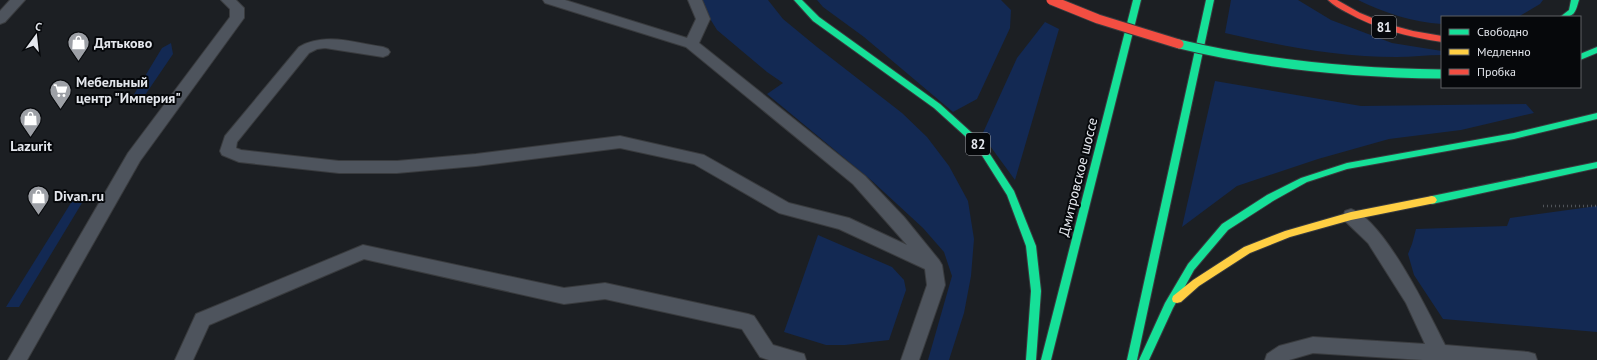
<svg xmlns="http://www.w3.org/2000/svg" width="1597" height="360" font-family="'PT Sans',sans-serif">
  <style>
    .green { fill: #132953 }
    .lines { fill: none; stroke-linecap: round; stroke-linejoin: round }
    .lane-casing { stroke: #393b3e; stroke-width: 2 }
    .fast-casing { stroke: #393b3e; stroke-width: 2 }
    .slow-casing { stroke: #393b3e; stroke-width: 2 }
    .jam-casing { stroke: #393b3e; stroke-width: 2 }
    .path { stroke: #4f5359; stroke-width: 2.5; stroke-dasharray: 1 3; stroke-linecap: butt }
    .lane { fill: #4e545d; fill-rule: evenodd }
    .fast { fill: #16e098; fill-rule: evenodd }
    .slow { fill: #ffcf43; fill-rule: evenodd }
    .jam { fill: #f24e42; fill-rule: evenodd }
    .fast-bridge-casing { stroke: #393b3e; stroke-width: 11; stroke-linecap: butt }
    .jam-bridge-casing { stroke: #393b3e; stroke-width: 11; stroke-linecap: butt }
    .fast-bridge { stroke: #16e098; stroke-width: 9 }
    .jam-bridge { stroke: #f24e42; stroke-width: 9 }
    .labels { text-anchor: middle; stroke-width: 4; stroke-linejoin: round; paint-order: stroke }
    .shield { fill: #06080b; stroke: #a1a3a8; stroke-width: 1 }
    .shield-label { font-size: 13px; font-weight: bold; fill: #e3e6ec }
    .poi-label { font-size: 14px; font-weight: bold; fill: #e3e6ec; stroke: #06080b; text-anchor: start }
    .street-label { font-size: 14px; fill: #e3e6ec; stroke: #06080b }
  </style>
  <rect width="100%" height="100%" fill="#1c1f23"/>
  <!-- green -->
  <path class="green" d="M702 0H768L783 19 817 47 902 113 927 137 949 166 968 201 974 239 971 276 964 313 949 360H928L952 276 944 252 923 228 871 180 767 94 783 83 767 72 717 30 709 17Z
    M817 0H1001L1011 10 1010 28 977 99 953 112 864 37 823 7Z
    M1231 0H1298L1331 20 1392 43 1442 51V55C1427 55 1412 57 1396 57 1338 57 1281 46 1225 33Z
    M1358 0H1543L1540 4 1518 17H1442V24C1412 22 1385 13 1358 0Z
    M1045 22 1059 29 1015 180 982 135 1017 58Z
    M171 43 173 54 141 101H130L162 48Z
    M1215 81 1361 106 1526 104 1534 113 1461 130 1389 139 1318 159 1237 186 1182 227Z
    M74 198H85L19 307H6Z
    M1597 206V332L1443 319 1414 275 1408 254 1412 244 1416 229 1507 226 1510 218Z
    M818 235 892 267 904 280 906 290 889 340 845 345H826L784 332Z"/>
  <g class="lines">
    <defs>
      <path id="lane" d="M10 0H25L5 22 0 24V11Z
        M221 0H236L244 8V18L140 161 27 360H8L128 153 230 17V9Z
        M543 0H565L687 38 696 19 688 0H702L710 19 699 43 865 176 904 217 939 260 942 265 945 285 919 360H901L927 285 925 269 839 229 779 213 694 164 620 148 476 166 397 173H339L239 162 222 155 220 151 225 136 299 47C325 32 355 43 383 47L388 49 390 52 388 55 383 57 325 48 317 49 309 53 237 142 236 148 241 150 339 161H397L476 154 620 136 704 155 789 203 849 218 907 245 853 184 686 47 545 3Z
        M1351 209C1384 220 1429 313 1445 345L1528 352 1535 354 1537 360H1423L1313 353 1289 360H1265L1267 354 1279 346 1313 337 1425 344 1406 303 1368 243 1345 221 1343 216 1345 211Z
        M363 245 564 288 605 283 748 314 754 316 773 345 804 354 806 360H769L760 357 742 329 605 299 564 304 364 259 209 325 193 360H175L196 314Z"/>
      <path id="fast" d="M794 0H802L819 17 940 104 982 142 1014 191 1036 246 1041 291 1036 360H1026L1031 291 1026 246 1007 195 976 146 934 108 813 21Z
        M1133 0H1141L1051 360H1041Z
        M1206 0H1214L1137 360H1127Z
        M1571 0H1579C1575 13 1575 17 1560 17L1569 10Z
        M1597 47V53L1580 60V54Z
        M1597 113V119L1514 139 1347 169 1307 182 1273 201 1228 230 1194 270 1173 308 1149 360H1139L1165 303 1188 264 1222 224 1267 195 1301 178 1347 163 1514 133Z
        M1597 162V168L1432 204 1429 203 1427 200 1429 197 1432 196Z"/>
      <path id="slow" d="M1432 196 1435 197 1437 200 1435 203 1351 220 1290 237 1250 253 1199 286 1181 302 1177 303 1173 302 1172 299 1173 296 1193 280 1244 247 1285 231 1351 212Z"/>
      <path id="jam" d="M1328 0H1337L1360 13 1387 24 1413 31 1442 36V42C1408 37 1376 29 1346 12 1340 9 1333 5 1328 0Z"/>
    </defs>
    <!-- lane casing -->
    <use href="#lane" class="lane-casing"/>
    <!-- fast casing -->
    <use href="#fast" class="fast-casing"/>
    <!-- slow casing -->
    <use href="#slow" class="slow-casing"/>
    <!-- jam casing -->
    <use href="#jam" class="jam-casing"/>
    <!-- path -->
    <path class="path" d="M1543 206H1597"/>
    <!-- lane -->
    <use href="#lane" class="lane"/>
    <!-- fast -->
    <use href="#fast" class="fast"/>
    <!-- slow -->
    <use href="#slow" class="slow"/>
    <!-- jam -->
    <use href="#jam" class="jam"/>
    <defs>
      <path id="fast-bridge" d="M1179 44C1266 65 1353 73 1442 74"/>
      <path id="jam-bridge" d="M1051 0 1098 19 1179 44"/>
    </defs>
    <!-- fast-bridge casing -->
    <use href="#fast-bridge" class="fast-bridge-casing"/>
    <!-- jam-bridge casing -->
    <use href="#jam-bridge" class="jam-bridge-casing"/>
    <!-- fast-bridge -->
    <use href="#fast-bridge" class="fast-bridge"/>
    <!-- jam-bridge -->
    <use href="#jam-bridge" class="jam-bridge"/>
  </g>
  <!-- icons -->
  <defs>
    <symbol id="shop-pin" viewBox="-11 -11 22 30"><path d="M0 17L-7.5 6A9.5 9.5 0 1 1 7.5 6Z" fill="#9da0a6" stroke="#06080b"/><path d="M-5-2.5h2.3a2.7 3.5 0 0 1 5.4 0H5L5.5 6h-11ZM-1.5-2.5h3a1.5 2.3 0 0 0-3 0Z" fill="#fff"/></symbol>
    <symbol id="supermarket-pin" viewBox="-11 -11 22 30"><path d="M0 17L-7.5 6A9.5 9.5 0 1 1 7.5 6Z" fill="#9da0a6" stroke="#06080b"/><path d="M-6-5.5h2.5l.6 2H6L4.5 2H-2.5L-4.4-4H-6ZM-1.5 3.2a1.3 1.3 0 1 0 .1 0ZM3 3.2a1.3 1.3 0 1 0 .1 0Z" fill="#fff"/></symbol>
  </defs>
  <g fill-rule="evenodd">
    <use href="#shop-pin" x="66" y="30" width="25" height="34"/>
    <use href="#supermarket-pin" x="48" y="78" width="25" height="34"/>
    <use href="#shop-pin" x="18" y="106" width="25" height="34"/>
    <use href="#shop-pin" x="26" y="184" width="25" height="34"/>
  </g>
  <g class="labels">
    <!-- shield labels -->
    <g class="shield">
      <rect x="1372" y="16" width="24" height="22" rx="3"/>
      <rect x="966" y="133" width="24" height="22" rx="3"/>
    </g>
    <g class="shield-label">
      <text x="1384" y="32">81</text>
      <text x="978" y="149">82</text>
    </g>
    <!-- poi labels -->
    <g class="poi-label">
      <text x="94" y="48">Дятьково</text>
      <text x="76" y="87">Мебельный<tspan x="76" dy="16">центр "Империя"</tspan></text>
      <text x="31" y="151" text-anchor="middle">Lazurit</text>
      <text x="54" y="201">Divan.ru</text>
    </g>
    <!-- street labels -->
    <g class="street-label">
      <text transform="translate(1078 177) rotate(-76)" y="5">Дмитровское шоссе</text>
    </g>
  </g>
  <!-- legend -->
  <rect x="1441" y="16" width="140" height="72" fill="#06080b" stroke="#5e6165"/>
  <rect x="1449" y="29" width="20" height="6" fill="#16e098" stroke="#5e6165"/>
  <text x="1477" y="36" font-size="12" fill="#e3e6ec">Свободно</text>
  <rect x="1449" y="49" width="20" height="6" fill="#ffcf43" stroke="#5e6165"/>
  <text x="1477" y="56" font-size="12" fill="#e3e6ec">Медленно</text>
  <rect x="1449" y="69" width="20" height="6" fill="#f24e42" stroke="#5e6165"/>
  <text x="1477" y="76" font-size="12" fill="#e3e6ec">Пробка</text>
  <!-- north arrow -->
  <g transform="translate(36 36) rotate(15)" stroke="#06080b" stroke-width="3" paint-order="stroke">
  <path d="M0-3L7 15L0 10L-7 15Z" fill="#e3e6ec"/>
  <text y="-6" font-size="11" font-weight="bold" text-anchor="middle" fill="#e3e6ec">С</text>
  </g>
</svg>
